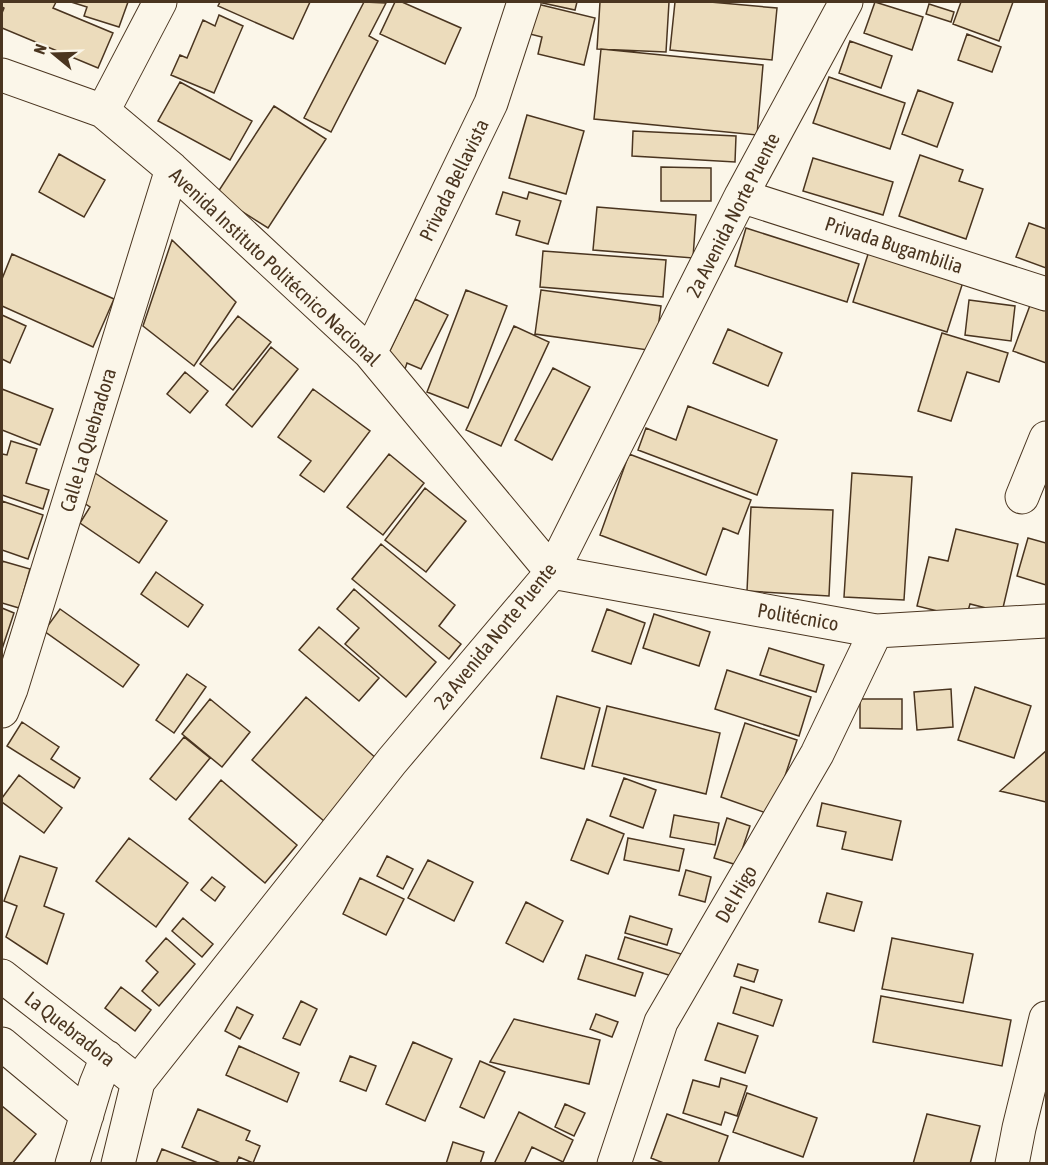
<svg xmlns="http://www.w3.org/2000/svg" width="1048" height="1165" font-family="'Asap Condensed',sans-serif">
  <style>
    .building { fill: #ecdcbc; stroke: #4a3520; stroke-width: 1.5 }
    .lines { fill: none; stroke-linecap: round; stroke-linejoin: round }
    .minor-casing { stroke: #4a3520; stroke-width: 35 }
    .minor { stroke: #fbf6e9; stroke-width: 33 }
    .labels { text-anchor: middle; stroke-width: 4.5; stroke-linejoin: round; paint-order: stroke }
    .street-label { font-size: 20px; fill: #4a3520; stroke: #fbf6e9 }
  </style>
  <rect width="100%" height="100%" fill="#fbf6e9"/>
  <!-- building -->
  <path class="building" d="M2 2H56L53 8 113 33 98 68 2 28V13L4 8 2 7Z
    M71 2H128L119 27 84 16 87 7Z
    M220 2H310L293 39 218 6Z
    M364 2 386 3 369 36 378 41 331 132 304 118Z
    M395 2H402L461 28 445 64 380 34Z
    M529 2 595 18 584 65 538 54 542 37 522 32Z
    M538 2H577L575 10Z
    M600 2H669L666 52 597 49Z
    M675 2H710L777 8 772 60 670 50Z
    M875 2 923 17 912 50 864 33Z
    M961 2H1013L999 41 953 24Z
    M929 4 954 12 951 22 926 14Z
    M219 15 243 26 214 93 171 75 180 55 187 58 203 20 215 26Z
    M967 34 1001 47 992 72 958 60Z
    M850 41 892 56 881 88 839 73Z
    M601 49 763 65 757 135 594 119Z
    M829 77 905 103 890 149 813 123Z
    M180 82 252 121 230 160 158 121Z
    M918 90 953 103 937 147 902 134Z
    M274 106 326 139 268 228 216 195Z
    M527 115 584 131 566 194 509 178Z
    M633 131 736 136 735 162 632 156Z
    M59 154 105 180 84 217 39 192Z
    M920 155 963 170 959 181 983 189 966 239 899 216Z
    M813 158 893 182 883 215 803 191Z
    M661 167 711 168V201H661Z
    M503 192 527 199 529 192 561 201 548 244 516 235 520 221 496 214Z
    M597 207 696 215 693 258 593 250Z
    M1029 223 1046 229V268L1016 257Z
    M746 228 859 264 847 302 735 266Z
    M172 240 236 302 194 366 143 326Z
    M543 251 666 260 663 297 540 287Z
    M869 251 963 282 947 332 853 302Z
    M12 254 114 299 93 347 2 306V279Z
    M466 290 507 306 468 408 427 392Z
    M541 290 661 306 655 351 535 334Z
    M415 299 448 315 421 369 407 363 405 369 386 359Z
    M969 300 1015 306 1011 341 965 335Z
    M1032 300 1046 306V363L1013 351Z
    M2 315 26 326 10 363 2 359Z
    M238 316 271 342 233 390 200 364Z
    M514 326 549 342 501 446 466 430Z
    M728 329 782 353 768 386 713 363Z
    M942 333 1008 353 999 382 967 372 951 421 918 411Z
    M271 347 298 369 252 427 226 405Z
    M553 368 590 387 552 460 515 440Z
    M185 372 208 391 190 413 167 394Z
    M2 389 53 409 40 445 2 430Z
    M313 389 370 431 324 492 300 475 311 461 278 437Z
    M688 406 777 440 757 495 638 450 646 428 676 440Z
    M11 441 37 449 26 483 49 490 43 509 2 495V454L7 455Z
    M389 454 424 483 383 535 347 507Z
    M629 454 751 500 738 534 723 528 706 575 600 535Z
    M95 473 167 521 139 563 80 523 90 507 78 499Z
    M852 473 912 477 904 600 844 597Z
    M425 488 466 521 426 572 385 540Z
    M2 501 43 515 28 559 2 550Z
    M751 507 833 510 829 596 747 591Z
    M956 529 1018 544 1002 612 970 604 966 618 917 606 929 557 948 561Z
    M1028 538 1046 543V585L1017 576Z
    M381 544 455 605 439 626 461 644 449 659 352 579Z
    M2 561 30 569 19 608 2 603Z
    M156 572 203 605 188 627 141 594Z
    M354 589 436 662 406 697 345 644 359 628 337 609Z
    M2 608 14 613 2 649Z
    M60 609 139 665 123 687 44 631Z
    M607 609 645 623 631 664 592 651Z
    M654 614 710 632 699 666 643 648Z
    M319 627 379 678 359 701 299 650Z
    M769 648 824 665 816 692 760 675Z
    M727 670 811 697 799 736 715 709Z
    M187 674 206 687 174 733 156 720Z
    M975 687 1031 706 1014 758 958 740Z
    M951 689 953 727 917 730 914 692Z
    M557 696 600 708 584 769 541 758Z
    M306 697 377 759 324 821 252 760Z
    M210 699 250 732 222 767 182 734Z
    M860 699H902V729L860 728Z
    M607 706 720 733 706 794 592 766Z
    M22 722 59 747 51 759 80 778 74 788 7 746Z
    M745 723 797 740 772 815 721 797Z
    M184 737 210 758 176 800 150 779Z
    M1046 751V802L1000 791Z
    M19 775 62 808 44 833 2 802V798Z
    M624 778 656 790 643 828 610 816Z
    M221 780 297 845 265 883 189 819Z
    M822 803 901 821 892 860 842 849 846 832 817 826Z
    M674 815 719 823 715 845 670 837Z
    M727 818 750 826 737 865 714 858Z
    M587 819 624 834 608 874 571 860Z
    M129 838 188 883 156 927 96 881Z
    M628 838 684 849 679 871 624 860Z
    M20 856 57 868 44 906 64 914 47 964 6 937 17 906 4 901Z
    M387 856 413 869 403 889 377 876Z
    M428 860 473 882 454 921 408 898Z
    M686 870 711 877 705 902 679 895Z
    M212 877 225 887 215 901 201 890Z
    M360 878 404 899 386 935 343 914Z
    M827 893 862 902 854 931 819 922Z
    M526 902 563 921 543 962 506 943Z
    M630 916 672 929 667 945 625 933Z
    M183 918 213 944 202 957 172 931Z
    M625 937 681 954 675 977 618 959Z
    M166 938 195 964 159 1006 142 991 158 972 146 961Z
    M892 938 973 954 963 1003 882 989Z
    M586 955 643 973 635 996 578 979Z
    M738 964 758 970 754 982 734 976Z
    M121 987 151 1010 135 1031 105 1008Z
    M741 987 782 1000 773 1026 733 1013Z
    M881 996 1011 1020 1002 1066 873 1042Z
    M301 1001 317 1009 300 1045 283 1038Z
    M237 1007 253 1015 240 1039 225 1031Z
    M596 1014 618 1022 612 1037 590 1029Z
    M514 1019 600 1040 589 1084 490 1062Z
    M718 1023 758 1036 745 1073 705 1060Z
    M413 1042 452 1059 425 1121 386 1104Z
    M239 1046 299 1073 287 1102 226 1075Z
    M350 1056 376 1066 366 1091 340 1081Z
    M480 1061 505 1072 484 1118 460 1107Z
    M721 1078 747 1086 737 1116 725 1112 721 1125 683 1113 693 1080 719 1087Z
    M747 1093 817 1118 803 1157 733 1132Z
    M565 1104 585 1113 574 1136 555 1127Z
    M2 1106 36 1134 12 1164H2Z
    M198 1109 250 1131 246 1140 260 1146 253 1163 239 1157 236 1164H223L182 1147Z
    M519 1112 573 1140 563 1162 532 1147 524 1164H494Z
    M667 1114 728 1136 718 1164H666L651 1158Z
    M927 1114 980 1126 970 1164H913Z
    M453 1142 484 1152 480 1164H446Z
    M162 1149 198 1163V1164H156Z"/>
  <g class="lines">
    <defs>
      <path id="minor" d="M2 75 103 111 172 169 370 353 552 572 876 631 1046 621
        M103 111 160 2
        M741 196 1046 294
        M370 353 491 103 524 2
        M1022 497 1046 438
        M2 711 11 689 172 169
        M2 976 138 1082
        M2 1044 87 1115
        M72 1164 96 1084 107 1057
        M118 1164 138 1082 392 761 552 572 741 196 846 2
        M614 1164 661 1022 817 754 876 631
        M1012 1164 1019 1128 1046 1018"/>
    </defs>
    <!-- minor casing -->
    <use href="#minor" class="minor-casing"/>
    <!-- minor -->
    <use href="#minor" class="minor"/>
  </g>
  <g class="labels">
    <!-- street labels -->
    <g class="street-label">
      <text transform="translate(454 180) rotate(-64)" y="7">Privada Bellavista</text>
      <text transform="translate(733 215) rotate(-63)" y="7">2a Avenida Norte Puente</text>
      <text transform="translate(894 245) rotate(18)" y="7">Privada Bugambilia</text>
      <text transform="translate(275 267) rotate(43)" y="7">Avenida Instituto Politécnico Nacional</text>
      <text transform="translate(88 440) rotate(-73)" y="7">Calle La Quebradora</text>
      <text transform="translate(798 617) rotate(10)" y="7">Politécnico</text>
      <text transform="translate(495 636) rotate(-51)" y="7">2a Avenida Norte Puente</text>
      <text transform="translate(736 894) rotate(-60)" y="7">Del Higo</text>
      <text transform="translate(70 1029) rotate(38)" y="7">La Quebradora</text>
    </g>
  </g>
  <!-- border -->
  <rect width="1048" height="1165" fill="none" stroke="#4a3520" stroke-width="6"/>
  <!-- north arrow -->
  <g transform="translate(54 54) rotate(289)" stroke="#fbf6e9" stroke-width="4.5" paint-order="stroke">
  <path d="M0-4.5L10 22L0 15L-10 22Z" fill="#4a3520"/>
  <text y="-9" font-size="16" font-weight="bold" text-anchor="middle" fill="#4a3520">N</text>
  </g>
</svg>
